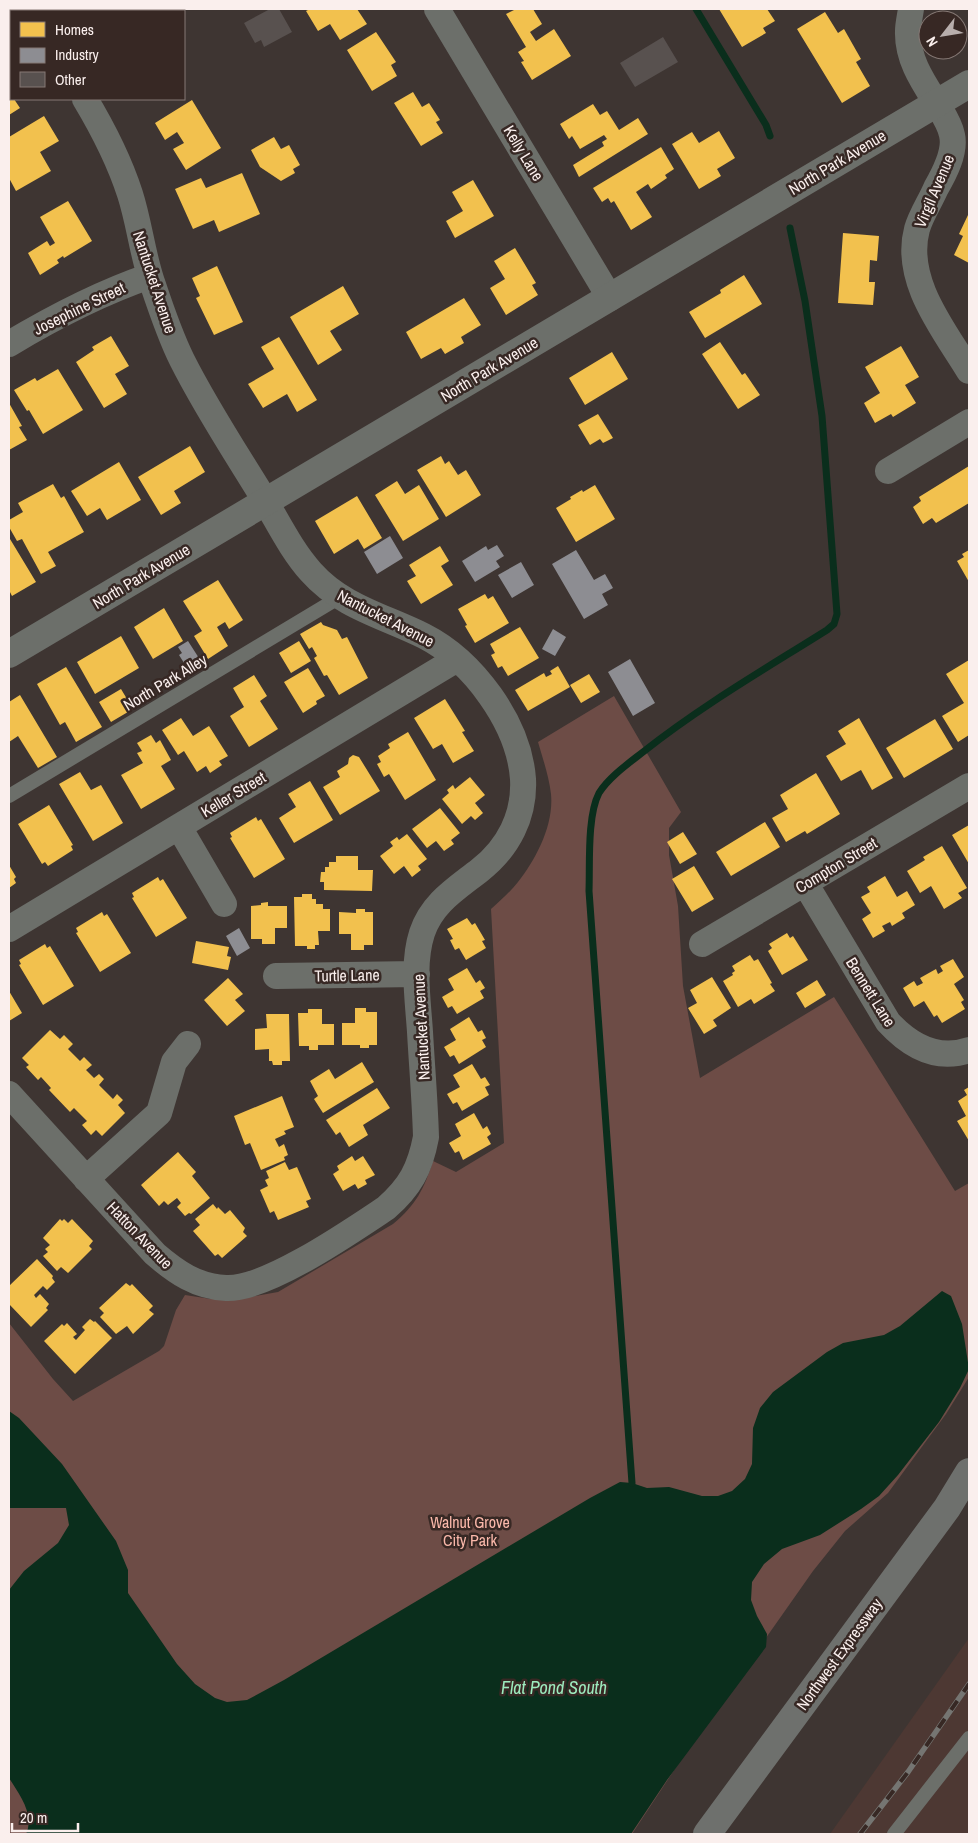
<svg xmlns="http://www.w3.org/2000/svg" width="978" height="1843" font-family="'Archivo Narrow',sans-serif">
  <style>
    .built { fill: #4d3833 }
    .green { fill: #6d4c46 }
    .water { fill: #0a2e1c }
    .homes { fill: #f2c14e }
    .industry { fill: #8d8d92 }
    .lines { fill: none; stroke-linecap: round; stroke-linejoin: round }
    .stream { stroke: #0a2e1c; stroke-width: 7 }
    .building { fill: #58514f }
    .service { stroke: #6c6f6a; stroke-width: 14 }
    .minor { stroke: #6c6f6a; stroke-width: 26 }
    .tertiary { stroke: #6c6f6a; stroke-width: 28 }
    .secondary { stroke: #6e706d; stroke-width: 28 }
    .rail-casing { stroke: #757572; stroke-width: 5.5 }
    .rail { stroke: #372824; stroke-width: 4; stroke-dasharray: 11; stroke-linecap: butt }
    .labels { text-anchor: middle; stroke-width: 5; stroke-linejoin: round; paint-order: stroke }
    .street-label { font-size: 16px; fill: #faefed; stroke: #372824 }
    .park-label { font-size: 16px; fill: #fab8aa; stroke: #372824 }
    .water-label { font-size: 18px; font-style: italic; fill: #9debbe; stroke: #372824 }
  </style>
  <rect width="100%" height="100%" fill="#3e3532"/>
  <!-- built -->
  <path class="built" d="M969 1638V1834H830Z"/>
  <!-- green -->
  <path class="green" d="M614 696 681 812 669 828V855L678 906 683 986 700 1078 834 997 955 1191 969 1183V1377L946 1414 888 1493 845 1531 813 1571 694 1740 632 1834H9V1323L53 1379 73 1401 159 1351 164 1346 176 1310 185 1295 211 1299 244 1298 278 1292 393 1224C416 1205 424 1189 433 1161L456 1172 504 1143 491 909C500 901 510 892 518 882 536 859 554 825 551 794 549 777 543 759 538 742Z"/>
  <!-- water -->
  <path class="water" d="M942 1291 951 1296 962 1324 969 1369 960 1388 939 1422 898 1475 879 1496 861 1509 820 1535 782 1549 764 1564 752 1582 751 1600 757 1616 767 1634 766 1647 667 1780 631 1834H26C35 1814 19 1794 9 1778V1590L24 1571 58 1543 69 1525 66 1508H9V1411L19 1418 62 1464 116 1541 128 1570V1593L177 1664 195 1684 215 1698 227 1702 247 1700 284 1680 590 1498 620 1482 632 1483 647 1488 669 1487 702 1496H718L732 1491 745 1479 752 1464 753 1428 760 1408 773 1392 827 1352 843 1343 884 1335 900 1326Z"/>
  <!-- homes -->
  <path class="homes" d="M101 9H140L136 11H103Z
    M310 9H357L367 24 340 40 330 24 318 31 306 11Z
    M516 9H533L542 24 530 32 536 41 554 29 571 56 532 80 521 62 524 61 518 52 526 47 506 14Z
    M719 9H767L775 21 763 28 766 33 742 47Z
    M825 12 838 33 844 29 861 59 856 62 870 86 842 103 797 29Z
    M376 32 396 62 391 65 397 76 372 91 347 50Z
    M9 90 11 99H14L20 108 9 115Z
    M413 92 422 107 429 103 440 120 436 122 443 133 421 146 394 103Z
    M192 100 221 148 186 170 173 149 184 143 177 132 165 140 155 123Z
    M593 104 600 115 607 111 619 130 638 118 648 134 579 177 573 165 604 146 602 142 607 139 604 135 580 149 572 136 569 139 560 124Z
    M44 116 59 141 40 152 51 171 16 191 9 178V137Z
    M719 131 735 158 717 169 721 176 699 189 672 144 692 132 699 143Z
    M274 137 281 149 289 145 300 165 293 169 295 173 281 181 260 167 251 150Z
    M661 147 674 169 665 175 667 178 651 189 648 184 636 192 652 217 631 230 614 201 611 203 608 198 602 202 593 188Z
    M242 173 260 214 219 232 214 220 193 229 175 189 201 178 206 188Z
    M473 180 494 216 455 238 446 221 463 211 452 192Z
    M68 201 92 241 64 258 63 256 57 260 59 263 40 275 28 253 47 241 50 246 55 243 40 217Z
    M968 215 969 216V263L954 255 963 236 959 234Z
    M843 233 879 236 877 261 870 260 869 282H875L873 305 838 303Z
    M515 248 536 283 532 285 538 295 506 315 490 288 505 279 494 261Z
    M217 266 243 322 214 335 196 298 200 296 192 278Z
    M744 275 762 304 705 338 689 312 721 293 720 290Z
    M343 286 359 314 330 331 342 350 318 365 290 317Z
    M464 298 481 325 461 337 464 343 445 354 441 348 421 359 406 332Z
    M111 336 129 366 115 374 127 394 104 408 76 362 94 350 92 347Z
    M279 337 317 400 297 412 287 394 263 408 248 384 274 369 261 347Z
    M720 342 742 375 745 373 760 395 738 409 702 354Z
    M901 346 919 377 905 385 916 403 893 417 891 414 875 423 864 403 880 393 865 367Z
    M612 352 628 379 585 405 569 378Z
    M58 369 83 410 43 434 29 410 27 411 14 390 35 378 37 381Z
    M9 403 22 426 19 427 27 440 9 450Z
    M598 414 613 438 603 443 600 439 590 445 578 425Z
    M190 446 205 472 174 491 181 503 161 515 138 477Z
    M441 456 445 464 449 461 458 475 466 470 481 495 446 517 417 470Z
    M119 462 141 500 107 520 100 508 87 516 71 491Z
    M969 466V503L936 523 932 518 923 524 913 507 921 501 919 497Z
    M397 481 405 494 419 485 439 519 403 541 375 495Z
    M53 484 61 498 64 496 84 532 48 552 56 566 41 574 22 539 17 541 9 527V520L23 512 18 503Z
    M595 485 615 519 576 542 556 508 571 499 570 497 582 490 583 492Z
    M357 496 382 538 364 549 358 539 334 554 315 521Z
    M10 539 36 582 12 596 9 590V540Z
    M440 546 449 561 441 566 453 585 421 604 407 581 416 576 409 565Z
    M969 550V582L957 561 964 557 962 554Z
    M218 580 243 620 229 629 225 622 217 627 228 646 208 659 194 636 202 631 183 601Z
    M485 594 488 599 493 596 509 623 475 643 465 626 467 625 458 609Z
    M164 608 183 641 153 659 134 627Z
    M321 622 323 625 337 630 342 639 347 637 368 678 339 695 327 675 324 676 314 658 317 656 312 647 309 649 300 634Z
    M520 627 539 658 508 676 502 666 498 668 491 655 495 653 490 644Z
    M121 636 139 668 95 694 77 662Z
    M299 641 311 661 291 673 279 653Z
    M969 660V735L958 742 942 716 964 703 946 674Z
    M558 666 570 687 528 711 515 690 544 673 546 677 552 674 550 671Z
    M66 667 102 727 76 742 65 722 60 725 37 684Z
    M308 668 325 696 316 701 317 704 303 713 284 682Z
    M589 674 600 692 581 703 570 685Z
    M254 675 267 696 260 701 278 729 249 747 230 716 244 707 233 688Z
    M121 689 133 709 111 722 99 702Z
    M20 695 57 757 38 768 18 736 9 742V702Z
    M445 699 465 731 462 732 474 751 453 763 442 744 433 749 414 718Z
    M181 718 193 736 209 726 228 756 219 761 222 765 210 773 206 766 197 772 184 751 178 755 162 730Z
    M859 718 893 778 872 790 861 770 841 781 826 756 846 744 838 731Z
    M935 719 953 749 904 778 886 748Z
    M408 732 436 780 405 800 389 774 384 777 377 764 381 762 378 756 390 748 388 744Z
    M151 735 156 743 160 740 171 760 161 766 175 789 141 809 121 775 143 763 137 753 142 751 137 743Z
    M353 755 359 757 380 791 340 815 323 787 340 777 337 771 348 764 349 758Z
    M80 772 91 790 101 785 123 823 93 841 59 784Z
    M816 773 840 814 807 834 805 831 786 842 772 818 788 809 780 795Z
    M470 777 485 795 475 803 483 813 475 820 471 816 462 824 442 799 449 793 447 790 453 785 455 789Z
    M310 781 333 820 294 843 279 818 296 807 288 794Z
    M49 805 73 845 71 846 73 850 48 866 45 862 42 864 18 824Z
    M440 808 460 833 451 840 454 844 444 851 436 841 427 848 412 829Z
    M256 817 258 821 261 819 285 859 254 878 230 838 232 837 230 833Z
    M765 822 780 847 731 876 716 852Z
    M969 825V864L952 835Z
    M683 832 697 854 680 864 667 842Z
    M407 834 427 859 418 866 421 870 412 877 404 866 394 874 380 856 393 846 390 842 397 837 399 840Z
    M942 846 967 888 958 893 962 898 944 909 931 886 920 893 907 871 925 860 923 857Z
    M336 856H358V870H373L372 891 324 890V882H320L321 872H325V867H329V862H336Z
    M9 865 16 877 14 879 16 883 9 888Z
    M694 866 714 899 692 912 672 879Z
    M885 876 897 897 907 891 915 905 902 913 905 918 892 926 890 922 882 926 885 931 873 938 862 919 871 913 861 897 870 892 867 887Z
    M158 877 160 881 163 879 187 918 156 937 132 898 134 897 132 893Z
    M302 894H312V899H316V904H323V909H330V931H318L319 945H315V949H307V946H295L294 897H302Z
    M268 902V906H287V928H275V944H262V939H251V906L261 905V903Z
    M356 909H365V912H373V945H364V950H351V934H339V912L356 913Z
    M102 912 104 916 107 914 131 953 100 972 76 933 78 932 76 928Z
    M467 918 472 925 475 923 485 940 482 941 486 948 466 960 459 948 455 950 450 940 453 939 447 929Z
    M787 933 790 938 793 936 808 960 782 975 768 951 772 948 769 944Z
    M196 941 229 947 227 956 231 957 228 970 192 963Z
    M45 944 47 948 50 946 74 986 43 1005 19 965 21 964 19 960Z
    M750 955 754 961 758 959 772 983 770 984 775 991 754 1004 751 999 738 1007 723 981 733 975 732 973 735 971 732 966Z
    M953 959 964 977 954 984 964 1000 961 1002 965 1009 942 1023 937 1015 934 1017 924 1001 914 1007 903 988 914 981 917 986 923 983 920 978 936 969 938 974 943 971 940 966Z
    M467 968 476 983 480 980 485 988 480 991 484 998 457 1014 452 1006 448 1008 442 997 454 990 448 979Z
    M712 977 731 1008 713 1020 717 1026 704 1034 688 1008 697 1003 690 990Z
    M228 978 243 994 235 1000 245 1011 227 1026 204 1000Z
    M817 980 826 995 805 1008 796 993Z
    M9 991 22 1013 9 1021Z
    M355 1008H366V1012H377V1045H369V1048H360V1045H342V1023H355Z
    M308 1009H322V1024H334V1045H318V1050H309V1046H299L298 1013H308Z
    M266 1014H289L290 1061H282V1065H273L272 1061H269V1049L255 1050V1029L267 1028Z
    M469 1017 478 1032 482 1030 486 1038 482 1040 486 1047 459 1064 454 1055 450 1057 444 1047 456 1040 450 1029Z
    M50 1030 60 1039 64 1035 73 1044 68 1049 80 1061 84 1057 92 1065 86 1070 94 1078 99 1074 104 1079 99 1085 113 1099 117 1094 123 1100 118 1105 125 1113 102 1136 96 1130 91 1135 82 1125 87 1121 74 1108 70 1112 49 1090 51 1088 41 1077 38 1080 26 1067 29 1065 22 1058Z
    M362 1062 374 1082 323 1113 314 1099 318 1096 310 1081 329 1069 335 1079Z
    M472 1064 481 1079 485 1077 490 1085 485 1087 489 1095 462 1111 457 1102 453 1104 447 1094 460 1087 453 1075Z
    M969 1087V1141L957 1121 966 1116 958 1101 967 1095 964 1090Z
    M377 1088 390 1108 363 1125 368 1135 349 1147 340 1132 336 1135 326 1120Z
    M282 1096 294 1127 284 1131 286 1134 275 1139 279 1147 284 1144 288 1155 284 1157 285 1160 261 1170 250 1143 245 1145 234 1116Z
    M474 1113 483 1129 487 1126 491 1134 487 1137 491 1144 463 1160 459 1151 455 1153 449 1143 461 1136 455 1124Z
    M178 1152 196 1172 192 1176 210 1198 191 1214 189 1213 185 1216 177 1207 181 1203 177 1198 168 1205 164 1201 159 1206 141 1185Z
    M352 1156 355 1161 363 1156 375 1175 365 1180 367 1184 358 1189 355 1184 343 1191 333 1174 339 1170 337 1166Z
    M285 1162 289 1170 297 1167 311 1199 306 1201 309 1207 278 1220 274 1211 270 1213 260 1190 268 1186 265 1180 269 1178 266 1171Z
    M213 1204 217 1209 218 1207 225 1214 230 1210 245 1228 243 1232 247 1236 222 1258 218 1254 215 1256 193 1231 200 1225 195 1219Z
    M60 1219 62 1221 64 1219 68 1223 72 1219 93 1241 89 1246 92 1249 68 1273 61 1267 57 1271 43 1256 48 1252 45 1249 50 1245 43 1238Z
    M37 1259 53 1276 52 1278 55 1282 47 1290 43 1286 34 1295 36 1298 40 1294 49 1304 46 1308 48 1310 31 1327 9 1304V1286Z
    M126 1283 130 1286 132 1284 153 1306 149 1310 154 1314 133 1334 127 1326 116 1334 100 1317 104 1313 99 1308Z
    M90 1319 94 1322 95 1321 112 1338 75 1374 44 1341 62 1324 64 1326 67 1323 77 1334 73 1337 76 1340 85 1330 82 1327Z"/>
  <!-- industry -->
  <path class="industry" d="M390 536 403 558 377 574 364 552Z
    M497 545 504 556 496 561 500 567 475 582 462 561 486 546 488 550Z
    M576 550 594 580 605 574 613 588 602 594 608 605 584 619 552 564Z
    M521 562 534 585 512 598 498 575Z
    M553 629 566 637 555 656 542 649Z
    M188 641 204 666 191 674 179 655 182 653 178 647Z
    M630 659 655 703 633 716 608 672Z
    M239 928 250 948 237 956 226 936Z"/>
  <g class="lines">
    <!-- stream -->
    <path class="stream" d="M696 9 766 125 770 136
      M632 1483 589 891C590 864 587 816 599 793 609 777 629 763 643 752 701 706 765 669 827 630L834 624 837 614 822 416 805 301 790 228"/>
  </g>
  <!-- building -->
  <path class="building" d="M270 9H279L292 32 264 47 261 40 255 43 244 23Z
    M663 37 678 62 635 87 620 63Z"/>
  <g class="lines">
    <!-- service -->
    <path class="service" d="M9 796 340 597
      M894 1834 969 1738"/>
    <!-- minor -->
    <path class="minor" d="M33 9 34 11
      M437 9 610 298
      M911 9C910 16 908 24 908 31 907 59 923 82 937 104 943 114 950 124 952 135 956 152 944 174 936 188 930 202 921 215 917 229 903 281 945 331 969 371
      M9 344C54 317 100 293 150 276
      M888 471 969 422
      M179 827 224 904
      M805 883 888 1022C910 1046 937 1061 969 1050
      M9 929 457 659
      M702 944 969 786
      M276 976 417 974
      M9 1094 155 1254C176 1272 197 1287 226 1288 266 1290 350 1232 386 1208 410 1187 420 1169 426 1137 425 1102 422 1067 420 1032 418 1000 412 964 422 933 432 903 456 889 480 870 508 848 525 816 523 779 519 723 473 661 424 636 384 616 342 607 311 572 291 550 277 520 261 494 234 450 205 406 182 360 169 334 160 306 151 279 142 251 139 222 130 194 119 160 103 129 85 99
      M86 1179 159 1113 174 1062 188 1044"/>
    <!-- tertiary -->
    <path class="tertiary" d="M9 654 969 84"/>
    <!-- secondary -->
    <path class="secondary" d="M707 1834 947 1508 969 1472"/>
    <defs>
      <path id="rail" d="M860 1834 908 1772 969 1684"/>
    </defs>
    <!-- rail casing -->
    <use href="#rail" class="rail-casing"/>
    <!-- rail -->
    <use href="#rail" class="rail"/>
  </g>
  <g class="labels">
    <!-- street labels -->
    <g class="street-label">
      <text transform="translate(524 153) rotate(59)" y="6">Kelly Lane</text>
      <text transform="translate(837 162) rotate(-31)" y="6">North Park Avenue</text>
      <text transform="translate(934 191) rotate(-67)" y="6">Virgil Avenue</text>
      <text transform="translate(155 282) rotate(72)" y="6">Nantucket Avenue</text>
      <text transform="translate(79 308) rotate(-26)" y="6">Josephine Street</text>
      <text transform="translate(489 369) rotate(-31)" y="6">North Park Avenue</text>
      <text transform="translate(141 576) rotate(-31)" y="6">North Park Avenue</text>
      <text transform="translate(386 618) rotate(27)" y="6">Nantucket Avenue</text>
      <text transform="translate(165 682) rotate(-31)" y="6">North Park Alley</text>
      <text transform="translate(233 794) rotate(-31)" y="6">Keller Street</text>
      <text transform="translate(836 865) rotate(-31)" y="6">Compton Street</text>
      <text transform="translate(347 975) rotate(-1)" y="6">Turtle Lane</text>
      <text transform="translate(871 992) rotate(58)" y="6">Bennett Lane</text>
      <text transform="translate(421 1027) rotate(-93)" y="6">Nantucket Avenue</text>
      <text transform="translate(140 1235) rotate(46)" y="6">Hatton Avenue</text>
      <text transform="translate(839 1654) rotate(-54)" y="6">Northwest Expressway</text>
    </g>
    <!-- park labels -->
    <g class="park-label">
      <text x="470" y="1528">Walnut Grove<tspan x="470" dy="18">City Park</tspan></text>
    </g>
    <!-- water labels -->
    <g class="water-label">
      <text x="554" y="1694">Flat Pond South</text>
    </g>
  </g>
  <!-- border -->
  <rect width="978" height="1843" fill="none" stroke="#faefed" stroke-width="20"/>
  <!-- legend -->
  <rect x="10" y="10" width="175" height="90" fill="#372824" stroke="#857874"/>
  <rect x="20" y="22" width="25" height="15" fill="#f2c14e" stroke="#857874"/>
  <text x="55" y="35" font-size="15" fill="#faefed">Homes</text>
  <rect x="20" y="48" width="25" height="15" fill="#8d8d92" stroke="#857874"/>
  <text x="55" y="60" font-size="15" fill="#faefed">Industry</text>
  <rect x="20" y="72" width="25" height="15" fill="#58514f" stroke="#857874"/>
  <text x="55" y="85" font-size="15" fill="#faefed">Other</text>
  <!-- north arrow -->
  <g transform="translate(943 35) rotate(239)"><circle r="24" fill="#372824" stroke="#857874"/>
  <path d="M0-4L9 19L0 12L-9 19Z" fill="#b8aeac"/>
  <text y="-8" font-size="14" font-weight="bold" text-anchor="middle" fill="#faefed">N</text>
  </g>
  <!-- scale -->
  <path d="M12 1823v8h66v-8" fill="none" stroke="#faefed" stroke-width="2.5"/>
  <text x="20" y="1823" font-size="15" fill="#faefed" stroke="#372824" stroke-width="4" paint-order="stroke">20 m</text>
</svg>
